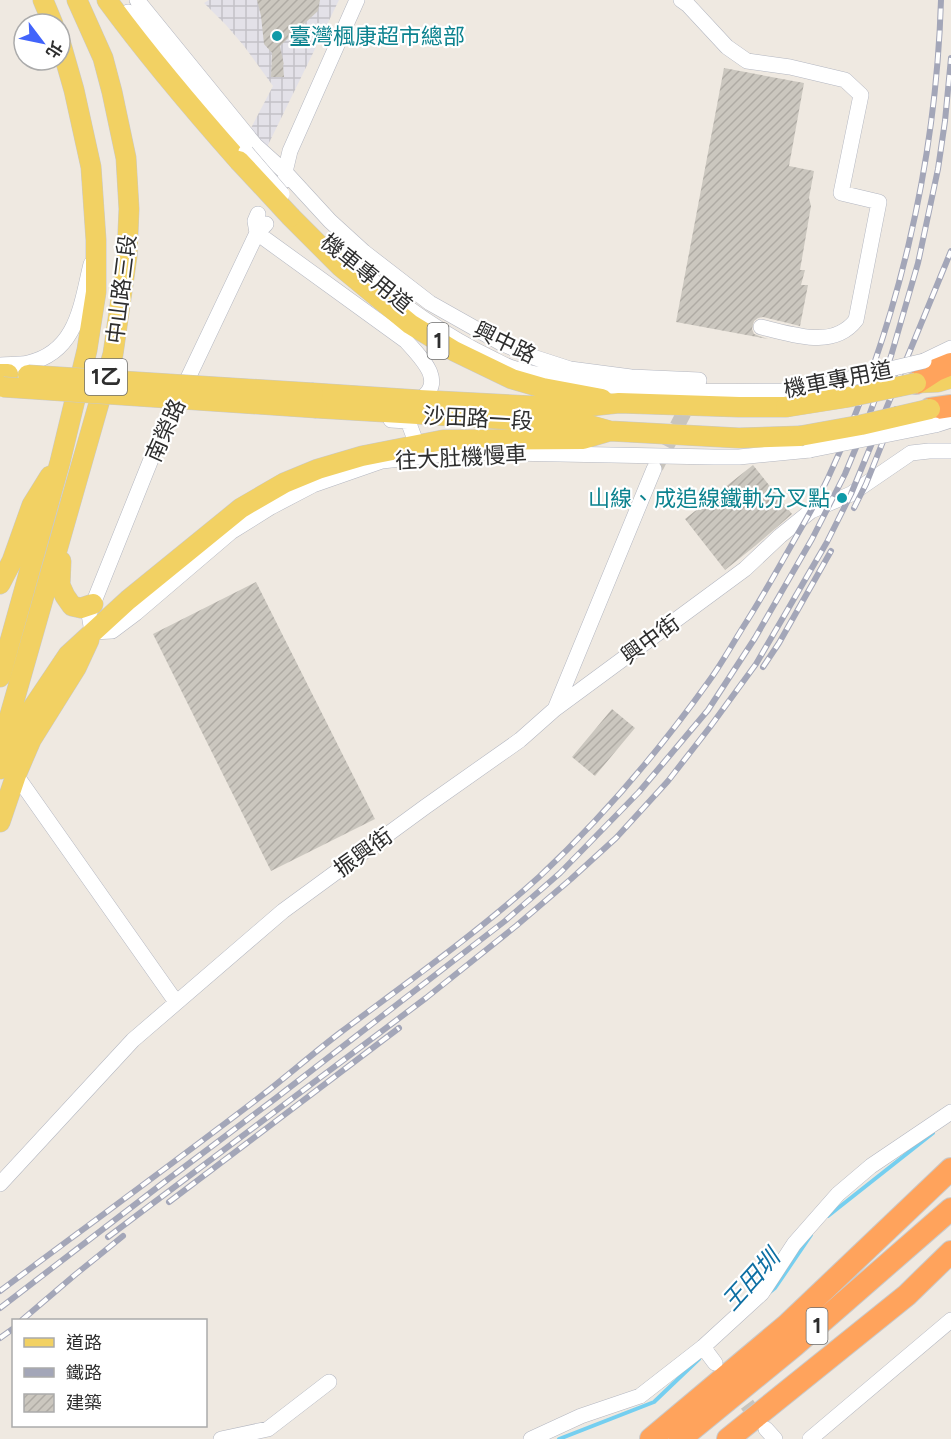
<svg xmlns="http://www.w3.org/2000/svg" width="951" height="1439" font-family="Figtree,'Noto Sans TC',sans-serif">
  <style>
    .industrial { fill: url(#industrial-grid) }
    .lines { fill: none; stroke-linecap: round; stroke-linejoin: round }
    .stream { stroke: #75cff0; stroke-width: 4 }
    .building { fill: url(#building-hatch) }
    .minor-tunnel { stroke: #c8c4bd; stroke-width: 15; stroke-dasharray: 15 8; stroke-linecap: butt }
    .minor-casing { stroke: #b4b7c1; stroke-width: 16 }
    .major-casing { stroke: #c9c9c9; stroke-width: 21 }
    .highway-casing { stroke: #c9c9c9; stroke-width: 24 }
    .minor { stroke: #fff; stroke-width: 15 }
    .major { stroke: #f2d163; stroke-width: 20 }
    .highway { stroke: #ffa35c; stroke-width: 22 }
    .rail-casing { stroke: #a3a6b8; stroke-width: 6 }
    .rail { stroke: #fff; stroke-width: 4; stroke-dasharray: 11; stroke-linecap: butt }
    .minor-bridge-casing { stroke: #b4b7c1; stroke-width: 16; stroke-linecap: butt }
    .major-bridge-casing { stroke: #c9c9c9; stroke-width: 21; stroke-linecap: butt }
    .minor-bridge { stroke: #fff; stroke-width: 15 }
    .major-bridge { stroke: #f2d163; stroke-width: 20 }
    .culture-dot { fill: #0f9aa8; stroke: #fff; stroke-width: 2 }
    .labels { text-anchor: middle; stroke-width: 4.5; stroke-linejoin: round; paint-order: stroke }
    .shield { fill: #fff; stroke: #6d6d6d; stroke-width: 1.5 }
    .shield-label { font-size: 21px; font-weight: bold; fill: #2e2e2e }
    .culture-label { font-size: 22px; fill: #0d838f; stroke: #fff; text-anchor: start }
    .street-label { font-size: 22px; fill: #2e2e2e; stroke: #fff }
    .water-label { font-size: 24px; font-style: italic; fill: #0d6fa3; stroke: #fff }
  </style>
  <defs>
    <pattern id="industrial-grid" width="8" height="8" patternUnits="userSpaceOnUse" patternTransform="scale(1.5)"><rect width="8" height="8" fill="#e3e1e8"/><path d="M0 4h8M4 0v8" fill="none" stroke="#c3c1c7"/></pattern>
    <pattern id="building-hatch" width="6" height="6" patternUnits="userSpaceOnUse" patternTransform="scale(1.5)"><rect width="6" height="6" fill="#cbc7bf"/><path d="M-1 1l2-2M0 6l6-6M5 7l2-2" fill="none" stroke="#afaba4"/></pattern>
  </defs>
  <rect width="100%" height="100%" fill="#efe9e1"/>
  <!-- industrial -->
  <path class="industrial" d="M209 0H339L266 149 250 130 273 86 244 46 226 25 204 3Z"/>
  <g class="lines">
    <!-- stream -->
    <path class="stream" d="M828 1216 933 1133
      M770 1292 775 1288 811 1235
      M559 1439 654 1402 699 1359"/>
  </g>
  <!-- building -->
  <path class="building" d="M257 0H320L318 11 280 46 284 65 283 64 284 77H271L272 53 264 44 261 16Z
    M724 68 804 83 789 166 814 171 809 198 811 206 800 270H805L801 285H808L800 326 763 317 758 318 754 321 752 329 754 334 759 336 768 339 676 322Z
    M753 465 792 514 755 546 725 570 685 519Z
    M256 582 375 819 271 871 153 634Z
    M612 709 635 728 595 776 572 757Z"/>
  <g class="lines">
    <!-- minor-tunnel -->
    <path class="minor-tunnel" d="M656 467 692 397
      M733 1386 762 1424"/>
    <defs>
      <path id="minor" d="M137 0 255 145 285 172 330 221 364 252 430 303 501 343 536 358 570 369 631 377 699 380 697 388
        M681 0 688 5 727 47 747 61 790 67 845 80 861 95 841 193 879 202 856 320C833 350 792 334 761 327
        M128 12 246 152
        M285 180V172L290 151 357 0
        M266 224 257 233 160 437 89 614 92 632 112 631 136 613 231 532 271 507 313 485 382 461 463 452 714 457H739L810 450
        M257 233 406 341C422 359 447 382 419 400
        M257 233 255 221 258 214
        M338 252C383 291 436 332 491 358 499 362 507 367 516 369 535 375 555 378 574 381 648 393 723 392 797 391
        M924 361 951 348
        M0 365C9 364 19 365 28 363 77 352 81 305 91 264
        M391 420 408 421 417 445 422 452
        M935 425 951 420
        M555 709 654 469
        M16 775 176 1002
        M0 1184 133 1040 283 911 425 807 520 740 555 709 745 569 780 536 811 511 851 494 911 453 929 451H951
        M703 1347 715 1363
        M766 1429 775 1439
        M221 1439 268 1429 329 1382
        M531 1439 581 1416 640 1396 703 1347 762 1293 794 1244 838 1194 871 1166 951 1112
        M810 1439 951 1320"/>
      <path id="major" d="M43 0 53 24
        M107 0C148 56 193 109 239 161
        M291 217 341 267 410 324 454 351 512 379 543 388 602 399
        M0 374H8
        M916 383 938 382 951 378
        M313 393 419 400 572 408 619 403 739 407H786
        M317 408 585 424 610 431 739 438 800 436
        M61 561 60 585 65 596 72 606 81 608 93 604
        M0 584 12 561 32 505 50 476
        M0 677 60 462 87 350 96 292V240L91 167 74 90 60 41
        M0 750 113 354 127 256 129 209 126 158 112 92 103 58 77 0
        M0 769 21 725 68 655 128 600 241 508 284 483 318 469 362 456 443 440 583 439 610 431
        M0 822 16 775 31 740 76 668 89 640"/>
      <path id="highway" d="M916 383 936 370 951 364
        M930 409 951 406
        M651 1439 787 1325 951 1169
        M680 1439 795 1345 951 1209
        M728 1439 907 1295 951 1252"/>
    </defs>
    <!-- minor casing -->
    <use href="#minor" class="minor-casing"/>
    <!-- major casing -->
    <use href="#major" class="major-casing"/>
    <!-- highway casing -->
    <use href="#highway" class="highway-casing"/>
    <!-- minor -->
    <use href="#minor" class="minor"/>
    <!-- major -->
    <use href="#major" class="major"/>
    <!-- highway -->
    <use href="#highway" class="highway"/>
    <defs>
      <path id="rail" d="M854 508 866 484 896 409
        M763 667 779 643 831 551
        M169 1202 399 1028
        M108 1237 426 998 516 926 571 879 616 838 668 781 710 727 756 664 827 542 851 494 951 251
        M0 1291C90 1224 180 1158 269 1090 293 1071 316 1051 341 1032 408 982 477 933 539 877 602 818 659 751 709 681 722 663 733 643 745 624 763 596 779 567 796 537 807 518 818 499 828 478 897 329 936 165 941 0
        M0 1308 167 1180 276 1098 505 921 560 873 639 792 708 710 755 638 812 539 845 474 867 421 891 356 918 263 938 169 945 121 951 58
        M22 1320 76 1274 123 1236
        M0 1338 14 1328"/>
    </defs>
    <!-- rail casing -->
    <use href="#rail" class="rail-casing"/>
    <!-- rail -->
    <use href="#rail" class="rail"/>
    <defs>
      <path id="minor-bridge" d="M246 152 282 194
        M797 391 924 361
        M810 450 935 425"/>
      <path id="major-bridge" d="M239 161 291 217
        M28 375 313 393
        M3 387 317 408
        M786 407 849 397 916 383
        M800 436 861 425 930 409"/>
    </defs>
    <!-- minor-bridge casing -->
    <use href="#minor-bridge" class="minor-bridge-casing"/>
    <!-- major-bridge casing -->
    <use href="#major-bridge" class="major-bridge-casing"/>
    <!-- minor-bridge -->
    <use href="#minor-bridge" class="minor-bridge"/>
    <!-- major-bridge -->
    <use href="#major-bridge" class="major-bridge"/>
  </g>
  <!-- markers -->
  <g class="culture-dot">
    <circle cx="277" cy="36" r="6"/>
    <circle cx="842" cy="498" r="6"/>
  </g>
  <g class="labels">
    <!-- shield labels -->
    <g class="shield">
      <rect x="427.5" y="323" width="21" height="36" rx="4.5"/>
      <rect x="85" y="359" width="42" height="36" rx="4.5"/>
      <rect x="806.5" y="1308" width="21" height="36" rx="4.5"/>
    </g>
    <g class="shield-label">
      <text x="438" y="348">1</text>
      <text x="106" y="384">1乙</text>
      <text x="817" y="1333">1</text>
    </g>
    <!-- culture labels -->
    <g class="culture-label">
      <text x="289" y="44">臺灣楓康超市總部</text>
      <text x="830" y="506" text-anchor="end">山線、成追線鐵軌分叉點</text>
    </g>
    <!-- street labels -->
    <g class="street-label">
      <text transform="translate(367 273) rotate(39)" y="8">機車專用道</text>
      <text transform="translate(121 289) rotate(-83)" y="8">中山路三段</text>
      <text transform="translate(505 342) rotate(26)" y="8">興中路</text>
      <text transform="translate(838 379) rotate(-11)" y="8">機車專用道</text>
      <text transform="translate(478 418) rotate(3)" y="8">沙田路一段</text>
      <text transform="translate(165 430) rotate(-66)" y="8">南榮路</text>
      <text transform="translate(461 457) rotate(-3)" y="8">往大肚機慢車</text>
      <text transform="translate(650 639) rotate(-36)" y="8">興中街</text>
      <text transform="translate(363 852) rotate(-36)" y="8">振興街</text>
    </g>
    <!-- water labels -->
    <g class="water-label">
      <text transform="translate(751 1280) rotate(-48)" y="8">王田圳</text>
    </g>
  </g>
  <!-- legend -->
  <rect x="12" y="1319" width="195" height="108" fill="#ffffff" stroke="#ababab" stroke-width="1.5"/>
  <rect x="24" y="1338" width="30" height="9" fill="#f2d163" stroke="#ababab" stroke-width="1.5"/>
  <text x="66" y="1349" font-size="18" fill="#2e2e2e">道路</text>
  <rect x="24" y="1368" width="30" height="9" fill="#a3a6b8" stroke="#ababab" stroke-width="1.5"/>
  <text x="66" y="1379" font-size="18" fill="#2e2e2e">鐵路</text>
  <rect x="24" y="1394" width="30" height="18" fill="url(#building-hatch)" stroke="#ababab" stroke-width="1.5"/>
  <text x="66" y="1409" font-size="18" fill="#2e2e2e">建築</text>
  <!-- north arrow -->
  <g transform="translate(42 42) rotate(122)"><circle r="28" fill="#ffffff" stroke="#ababab" stroke-width="1.5"/>
  <path d="M0-4.5L10 22L0 15L-10 22Z" fill="#4264fb"/>
  <text y="-9" font-size="16" font-weight="bold" text-anchor="middle" fill="#2e2e2e">北</text>
  </g>
</svg>
